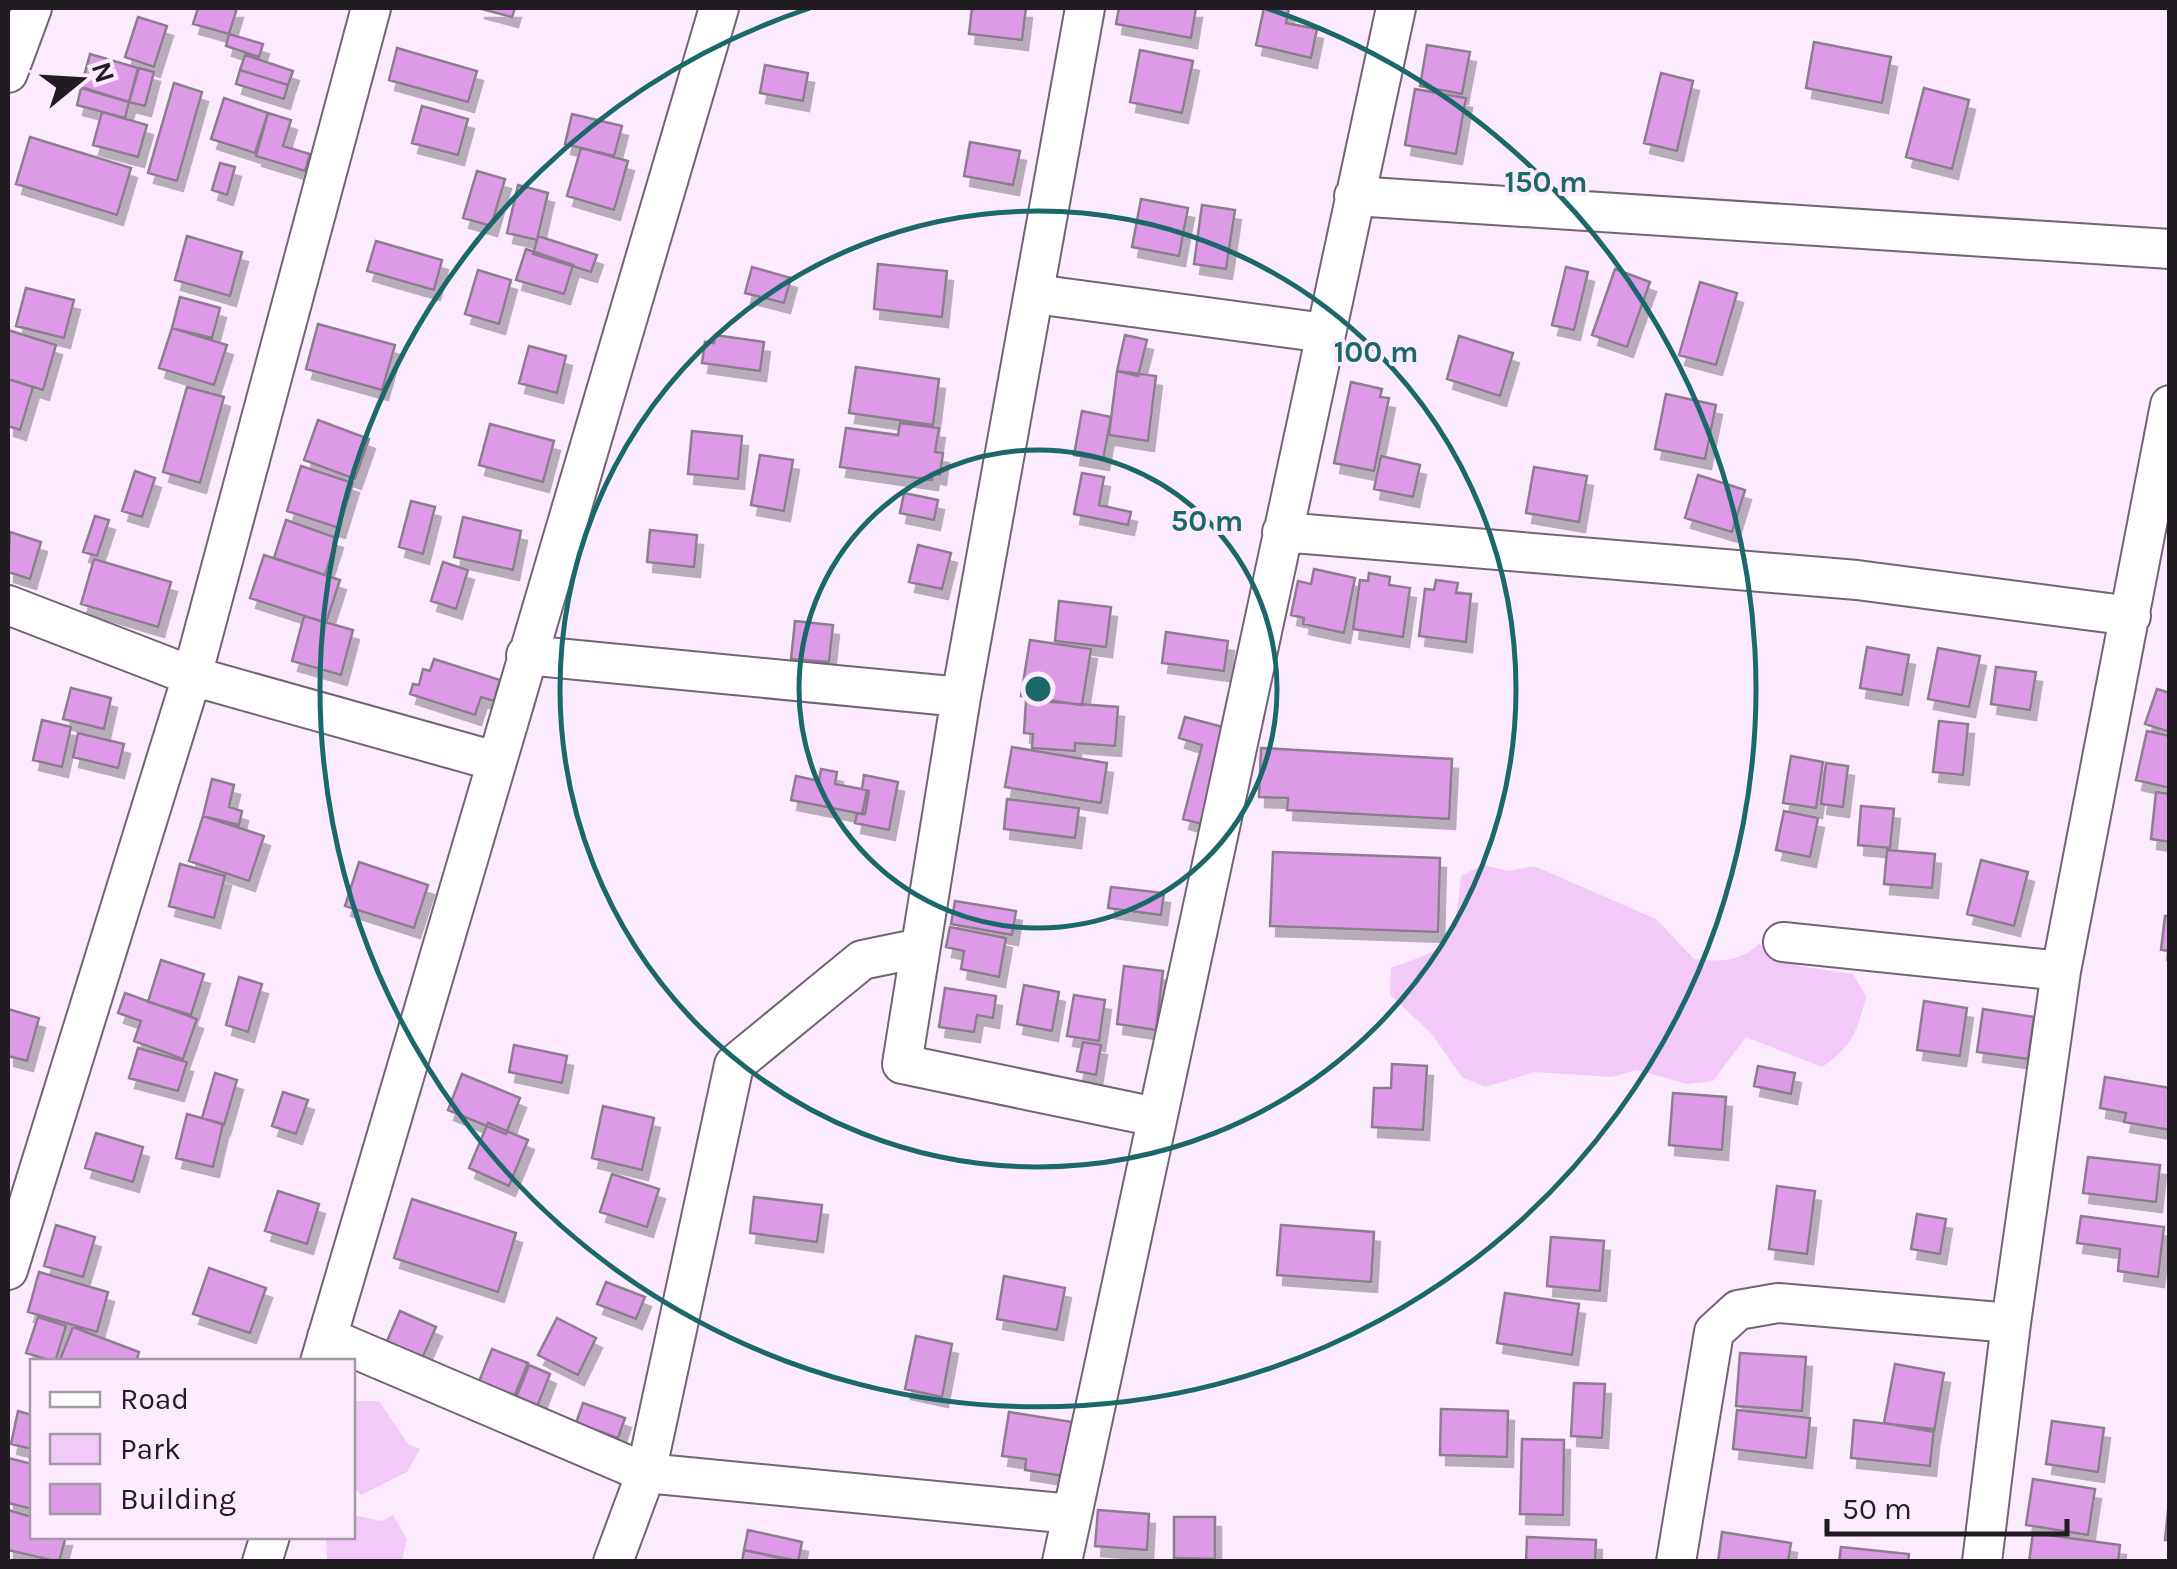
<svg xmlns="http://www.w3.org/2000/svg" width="2177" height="1569" font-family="Karla,sans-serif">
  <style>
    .green { fill: #f3c9f9 }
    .building { fill: #dd9ae7; stroke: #8d7e8f; stroke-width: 2.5; filter: url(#shadow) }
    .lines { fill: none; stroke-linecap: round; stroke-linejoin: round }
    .minor-casing { stroke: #736475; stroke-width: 42 }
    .minor { stroke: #fff; stroke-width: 38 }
    .ring { fill: none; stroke: #1b686b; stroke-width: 5 }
    .centre { fill: #1b686b; stroke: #fcebfe; stroke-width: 5 }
    .ring-label { font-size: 30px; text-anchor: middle; font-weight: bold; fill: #1b686b; stroke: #fcebfe; stroke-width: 8; stroke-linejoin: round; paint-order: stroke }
  </style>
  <defs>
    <filter id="shadow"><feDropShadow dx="6" dy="10" stdDeviation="0" flood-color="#0004"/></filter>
  </defs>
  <rect width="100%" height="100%" fill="#fcebfe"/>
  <!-- green -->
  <path class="green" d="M1483 865 1509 871 1534 866 1656 919 1694 959C1720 962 1740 962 1759 944L1799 966 1853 974 1866 997C1857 1032 1852 1047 1822 1067L1746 1037 1713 1081 1687 1084 1637 1070 1612 1077 1535 1072 1485 1087 1462 1077 1431 1033 1390 995 1391 968C1458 944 1453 946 1461 876Z
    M353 1401H379L408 1444 420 1449 407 1472 361 1495 353 1487Z
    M393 1515 407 1539 402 1561H327L326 1538 352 1536 353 1519 357 1516 382 1521Z"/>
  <!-- building -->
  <path class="building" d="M198 8H237L229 34 193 24Z
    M478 8H515L512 17Z
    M972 8H1026L1022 40 969 34Z
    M1119 8H1196L1191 38 1116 24Z
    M1264 8H1289L1286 23 1317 29 1311 58 1256 45Z
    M138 17 167 26 154 67 125 57Z
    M229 34 263 44 259 57 226 46Z
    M1814 42 1891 57 1882 103 1806 88Z
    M1427 45 1470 52 1462 94 1420 86Z
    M397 48 477 71 468 102 389 80Z
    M1140 50 1193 61 1182 113 1130 102Z
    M90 54 138 68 129 102 81 87Z
    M245 55 293 71 288 85 240 70Z
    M765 65 808 73 803 101 760 93Z
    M139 68 154 72 145 106 129 102Z
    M240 70 288 85 284 99 236 84Z
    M1661 73 1693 81 1677 151 1644 143Z
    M174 83 202 92 177 181 148 173Z
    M81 88 129 102 125 118 77 105Z
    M1924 88 1969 100 1952 169 1906 157Z
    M1415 89 1466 98 1456 154 1405 145Z
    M224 98 268 113 255 153 211 139Z
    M422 106 468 119 458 155 412 143Z
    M102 112 147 125 138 157 93 145Z
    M268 113 291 120 283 146 310 154 305 171 256 156Z
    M572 114 622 126 614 156 565 144Z
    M30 137 131 168 117 215 16 184Z
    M970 142 1020 151 1013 185 964 176Z
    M581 148 628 161 614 210 567 196Z
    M220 163 235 167 227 195 212 190Z
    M477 171 505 179 491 226 463 218Z
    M518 185 548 193 537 240 507 233Z
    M1141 199 1188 208 1179 256 1132 247Z
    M1202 205 1235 210 1226 269 1194 264Z
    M187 236 242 252 230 296 175 280Z
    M538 236 597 255 591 272 533 254Z
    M376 241 442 260 434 290 367 271Z
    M526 249 573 265 564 294 516 280Z
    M878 264 947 271 942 317 874 309Z
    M752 267 791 278 784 303 745 293Z
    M1566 267 1588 272 1574 330 1552 325Z
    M1615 269 1650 282 1627 347 1592 335Z
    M478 270 511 280 499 324 465 314Z
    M1700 282 1737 293 1716 365 1679 355Z
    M26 288 74 300 64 338 16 326Z
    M180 297 220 308 212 338 172 328Z
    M318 324 395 345 382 390 306 369Z
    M172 328 227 345 214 385 159 368Z
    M8 330 56 345 43 390 8 379Z
    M715 335 764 342 760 371 702 363 705 342 714 343Z
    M1125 335 1147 340 1138 376 1117 371Z
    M1459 336 1513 353 1500 396 1447 379Z
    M529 346 566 356 557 393 519 383Z
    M856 367 939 379 933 425 849 413Z
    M1117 371 1156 376 1148 441 1109 435Z
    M8 379 33 387 20 430 8 426Z
    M1351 382 1382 389 1380 397 1389 398 1374 471 1334 463Z
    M187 387 224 397 200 483 163 472Z
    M1666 394 1716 405 1705 459 1655 449Z
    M1082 411 1111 417 1103 460 1074 455Z
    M318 420 369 439 355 479 304 460Z
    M900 423 939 428 935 452 943 453 940 475 933 473 932 480 840 467 846 428 898 435Z
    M490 424 554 441 543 482 479 465Z
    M692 431 742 436 738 479 688 474Z
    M760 455 793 460 784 511 751 505Z
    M1381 456 1420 465 1413 497 1374 489Z
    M301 466 353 483 339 528 287 511Z
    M1534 467 1587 476 1579 522 1526 513Z
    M135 471 155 478 142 517 122 511Z
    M1082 473 1104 477 1099 505 1131 512 1128 525 1074 514Z
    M1698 475 1745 490 1732 532 1685 518Z
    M904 493 938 500 934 520 900 513Z
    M411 501 435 507 423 554 399 547Z
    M95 516 109 520 97 556 83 552Z
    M463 517 521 531 513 570 454 557Z
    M286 520 337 538 325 575 274 558Z
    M650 530 697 535 694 567 647 562Z
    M10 532 41 542 30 579 8 572Z
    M918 545 951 553 942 589 909 582Z
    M264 555 340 580 326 623 250 598Z
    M94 559 171 582 158 627 81 604Z
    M443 562 468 570 456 609 431 601Z
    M1314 569 1355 578 1344 633 1303 624 1304 618 1291 615 1298 581 1311 584Z
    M1369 573 1390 577 1389 585 1410 588 1403 637 1353 629 1360 580 1368 581Z
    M1436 580 1458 583 1456 593 1471 594 1466 642 1419 636 1425 589 1434 590Z
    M1059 601 1111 607 1106 647 1055 641Z
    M304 616 353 630 341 675 292 661Z
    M795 621 833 625 829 662 791 659Z
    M1166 632 1228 641 1224 671 1162 663Z
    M1030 640 1091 649 1082 705 1021 696Z
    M1867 647 1909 655 1902 695 1860 688Z
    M1938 648 1980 656 1969 707 1928 699Z
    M434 659 500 680 494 701 481 697 475 715 410 694 413 684 419 685 423 669 430 671Z
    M1996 667 2036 672 2030 710 1991 704Z
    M71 688 111 698 104 729 63 719Z
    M2157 689 2170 693V732L2145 724Z
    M1026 700 1118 707 1115 746 1075 743V751L1032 748 1033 734 1024 733Z
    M1185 717 1234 730 1209 826 1183 819 1202 745 1179 738Z
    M42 720 71 727 62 767 33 760Z
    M1939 721 1968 724 1963 775 1933 772Z
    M2147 731 2170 736V788L2136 780Z
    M78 733 124 744 118 768 73 757Z
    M1012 747 1107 763 1101 803 1005 787Z
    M1261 748 1452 759 1449 819 1287 810 1288 798 1259 797Z
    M1791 756 1823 762 1816 808 1783 803Z
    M1826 763 1848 766 1843 807 1821 804Z
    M821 769 837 772 835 784 867 790 862 814 791 800 796 776 819 781Z
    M864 775 898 782 889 830 855 823 857 813 865 814 869 791 862 789Z
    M212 779 234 785 229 807 242 811 239 825 203 816Z
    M2156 792 2170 794V842L2151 839Z
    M1007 799 1079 808 1075 838 1004 829Z
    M1861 806 1894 809 1890 848 1858 845Z
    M1784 811 1818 818 1810 857 1776 850Z
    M203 816 264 836 249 881 189 861Z
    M1887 850 1935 854 1932 888 1884 884Z
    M1273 852 1440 858 1438 932 1270 926Z
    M1981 860 2028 872 2014 926 1967 914Z
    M359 862 428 885 414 928 345 906Z
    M180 864 225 876 214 918 169 906Z
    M1111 887 1164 893 1161 915 1108 908Z
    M955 901 1016 911 1012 935 951 924Z
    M2165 916H2170V951L2161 950Z
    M950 927 1006 938 999 977 961 969 964 951 946 947Z
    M161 960 204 974 191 1015 148 1002Z
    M1124 966 1163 971 1156 1030 1117 1024Z
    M239 977 262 984 248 1032 226 1025Z
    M1024 985 1059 992 1052 1031 1017 1024Z
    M945 988 996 996 993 1018 977 1015 974 1032 939 1027Z
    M125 993 197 1019 183 1059 134 1041 141 1021 118 1013Z
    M1074 995 1105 1000 1099 1041 1067 1036Z
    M1924 1001 1967 1008 1960 1056 1917 1050Z
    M8 1009 39 1018 27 1061 8 1056Z
    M1983 1009 2034 1017 2028 1059 1977 1052Z
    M1083 1042 1101 1045 1096 1075 1077 1071Z
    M514 1045 567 1056 562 1083 509 1072Z
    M138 1048 187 1062 178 1091 129 1078Z
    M1392 1064 1427 1066 1423 1130 1372 1127 1374 1088H1391Z
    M1758 1066 1795 1073 1791 1094 1754 1086Z
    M215 1073 237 1080 224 1125 202 1118Z
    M462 1074 520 1098 506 1134 448 1110Z
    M2105 1077 2170 1088V1130L2124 1122 2126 1113 2100 1108Z
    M283 1092 308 1100 296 1134 272 1126Z
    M1673 1093 1726 1097 1722 1150 1669 1145Z
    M603 1106 654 1118 642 1170 592 1158Z
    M187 1114 223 1124 213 1167 176 1158Z
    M488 1123 528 1140 509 1186 469 1168Z
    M96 1133 143 1147 133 1182 85 1168Z
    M2088 1157 2160 1165 2156 1202 2083 1193Z
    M612 1174 659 1189 647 1227 600 1212Z
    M1777 1186 1815 1191 1807 1254 1769 1249Z
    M278 1191 319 1204 307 1244 265 1231Z
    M754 1197 822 1205 817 1242 750 1233Z
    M412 1199 516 1233 498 1292 394 1258Z
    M1917 1214 1946 1219 1940 1254 1911 1249Z
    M2081 1216 2164 1227 2158 1277 2118 1271 2120 1249 2077 1243Z
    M56 1225 95 1237 83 1277 44 1266Z
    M1281 1225 1374 1232 1371 1282 1277 1275Z
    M1551 1237 1604 1241 1600 1291 1547 1286Z
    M209 1268 266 1288 250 1333 193 1314Z
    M39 1272 108 1292 97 1332 28 1312Z
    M1004 1276 1065 1288 1057 1330 997 1319Z
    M606 1282 645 1297 636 1319 597 1304Z
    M1505 1293 1579 1304 1572 1355 1497 1343Z
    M400 1311 436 1327 420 1363 384 1348Z
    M38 1317 66 1326 55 1362 26 1353Z
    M557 1318 596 1338 578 1375 538 1355Z
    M73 1327 139 1352 136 1362H59Z
    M916 1336 952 1344 942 1397 905 1389Z
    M492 1349 528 1363 509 1409 474 1394Z
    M1740 1353 1806 1357 1802 1411 1736 1406Z
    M1895 1364 1944 1373 1934 1432 1884 1423Z
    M529 1365 550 1374 533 1417 512 1408Z
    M1574 1383 1605 1384 1602 1438 1571 1436Z
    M583 1403 625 1418 618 1438 576 1423Z
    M1441 1409 1508 1411 1507 1457 1440 1455Z
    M1737 1410 1810 1418 1806 1458 1733 1449Z
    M18 1411 32 1415V1449L11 1444Z
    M1009 1412 1072 1422 1063 1476 1025 1470 1026 1459 1002 1456Z
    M1854 1420 1934 1429 1930 1466 1851 1458Z
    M2052 1421 2104 1428 2098 1472 2046 1464Z
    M1522 1439 1564 1440 1563 1515 1520 1514Z
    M8 1458 32 1464V1509L8 1503Z
    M2033 1479 2095 1489 2088 1535 2026 1525Z
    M2170 1491V1540H2165Z
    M8 1510 32 1517V1536H66L59 1562 8 1550Z
    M1098 1510 1149 1514 1147 1550 1095 1546Z
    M1174 1517H1215V1559L1174 1558Z
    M748 1530 802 1542 798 1562 744 1550Z
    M1722 1532 1791 1543 1788 1562H1718Z
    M2033 1533 2120 1545 2118 1562H2029Z
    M1527 1537 1596 1540 1595 1562H1526Z
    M1841 1547 1909 1554 1908 1562H1839Z
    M744 1550 798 1561V1562H742Z"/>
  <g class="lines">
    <defs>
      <path id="minor" d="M1085 8 961 697 902 1064 1156 1117
        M8 73 32 8
        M1354 196 2170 249
        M1035 294 1325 333
        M1282 532 1857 580 2131 616
        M8 605 192 676 495 761
        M526 655 961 697
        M1783 942 2061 971
        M8 1270 192 676 371 8
        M327 1337 646 1473 1072 1514
        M320 1362 719 8
        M262 1562 270 1536
        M613 1562 646 1473 734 1065 862 960 920 948
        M1062 1562 1396 8
        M1676 1562 1714 1332 1738 1310 1778 1303 2011 1323
        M1982 1562 2011 1323 2061 971 2170 405"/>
    </defs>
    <!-- minor casing -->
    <use href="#minor" class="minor-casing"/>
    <!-- minor -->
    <use href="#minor" class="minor"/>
  </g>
  <!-- distance rings -->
  <g class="ring">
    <circle cx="1038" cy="689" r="239"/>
    <circle cx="1038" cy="689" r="478"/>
    <path d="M1266 8A718 718 0 1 1 810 8"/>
  </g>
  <circle cx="1038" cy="689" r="15" class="centre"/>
  <g class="ring-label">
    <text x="1546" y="192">150 m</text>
    <text x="1376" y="362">100 m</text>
    <text x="1207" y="531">50 m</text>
  </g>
  <!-- border -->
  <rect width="2177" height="1569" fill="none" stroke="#211b22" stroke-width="20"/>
  <!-- legend -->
  <rect x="30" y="1359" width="325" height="180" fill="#fcebfe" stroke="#a498a6" stroke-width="2.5"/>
  <rect x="50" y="1392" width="50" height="15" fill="#ffffff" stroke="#a498a6" stroke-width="2.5"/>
  <text x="120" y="1409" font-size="30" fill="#211b22">Road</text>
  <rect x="50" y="1434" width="50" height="30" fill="#f3c9f9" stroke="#a498a6" stroke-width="2.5"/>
  <text x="120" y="1459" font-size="30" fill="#211b22">Park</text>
  <rect x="50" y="1484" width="50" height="30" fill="#dd9ae7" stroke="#a498a6" stroke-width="2.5"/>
  <text x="120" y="1509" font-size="30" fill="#211b22">Building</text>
  <!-- north arrow -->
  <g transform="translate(80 80) rotate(72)" stroke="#fcebfe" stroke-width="8" paint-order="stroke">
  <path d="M0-8L18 38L0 25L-18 38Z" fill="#211b22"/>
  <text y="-15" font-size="28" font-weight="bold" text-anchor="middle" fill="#211b22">N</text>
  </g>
  <!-- scale -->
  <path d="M1827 1519v15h240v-15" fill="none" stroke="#211b22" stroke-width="5"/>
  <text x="1842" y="1519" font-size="30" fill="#211b22" stroke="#fcebfe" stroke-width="8" paint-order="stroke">50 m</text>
</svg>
